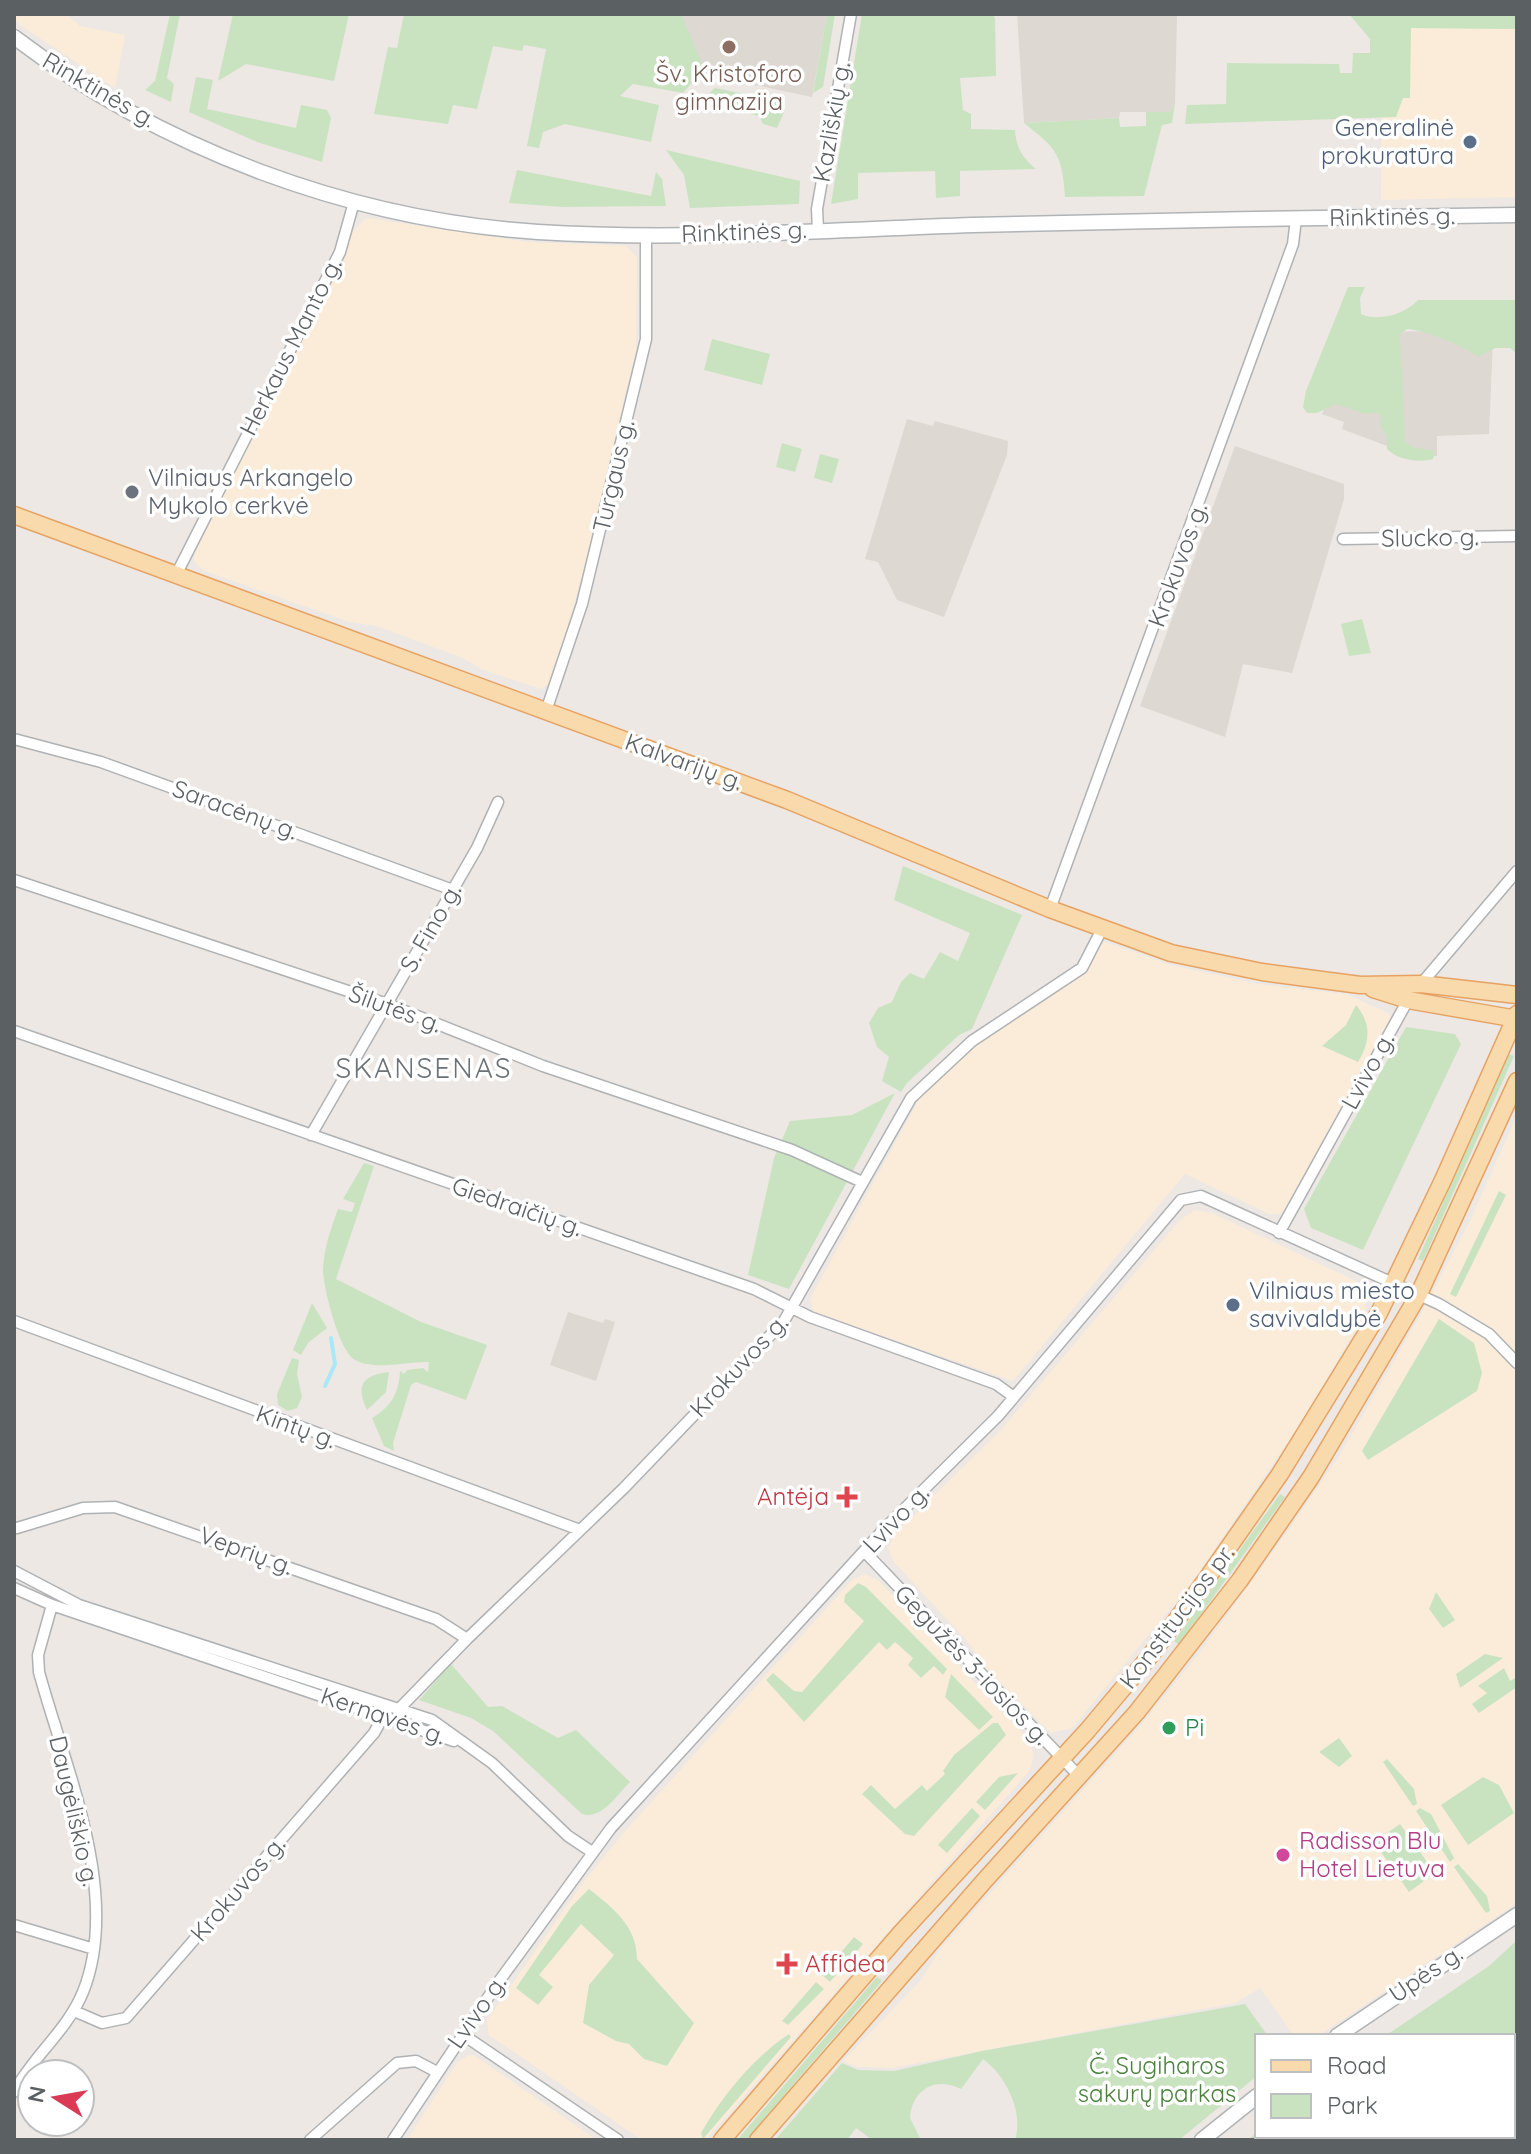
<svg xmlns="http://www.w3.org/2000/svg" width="1531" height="2154" font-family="Quicksand,sans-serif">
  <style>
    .commercial { fill: #fbecda }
    .education { fill: #ddd8d1 }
    .green { fill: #c9e3c1 }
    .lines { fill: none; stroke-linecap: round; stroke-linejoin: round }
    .stream { stroke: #a8e8f8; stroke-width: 4 }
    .street-casing { stroke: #afb2b5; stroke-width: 13 }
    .secondary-casing { stroke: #b0b4b7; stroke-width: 17 }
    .primary-casing { stroke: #e6a263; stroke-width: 19 }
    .street { stroke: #fff; stroke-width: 10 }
    .secondary { stroke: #fff; stroke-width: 14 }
    .primary { stroke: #f9daac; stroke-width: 16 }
    .education-dot { fill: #8d6e63; stroke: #fff; stroke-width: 3 }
    .service-dot { fill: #5c6f8a; stroke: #fff; stroke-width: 3 }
    .worship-dot { fill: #6b7280; stroke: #fff; stroke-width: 3 }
    .health-dot { fill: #e0444e; stroke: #fff; stroke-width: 3 }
    .leisure-dot { fill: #2e9e5b; stroke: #fff; stroke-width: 3 }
    .hotel-dot { fill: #d1479c; stroke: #fff; stroke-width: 3 }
    .labels { text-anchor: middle; stroke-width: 7; stroke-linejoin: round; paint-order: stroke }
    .education-label { font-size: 24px; fill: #785e54; stroke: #fff }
    .street-label { font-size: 24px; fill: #5b6063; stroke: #fff }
    .service-label { font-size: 24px; fill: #4e5e75; stroke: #fff; text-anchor: end }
    .worship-label { font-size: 24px; fill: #5b616d; stroke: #fff; text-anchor: start }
    .health-label { font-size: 24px; fill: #be3a42; stroke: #fff; text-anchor: end }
    .leisure-label { font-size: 24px; fill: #27864d; stroke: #fff; text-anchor: start }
    .hotel-label { font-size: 24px; fill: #b23c85; stroke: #fff; text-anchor: start }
    .park-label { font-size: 24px; fill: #49823b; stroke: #fff }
    .quarter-label { font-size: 28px; letter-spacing: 2px; fill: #6c7275; stroke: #fff }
  </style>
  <rect width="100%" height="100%" fill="#ede8e3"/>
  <!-- commercial -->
  <path class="commercial" d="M14 14H66L80 26 125 35 115 88 20 25 14 20Z
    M1382 28 1516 29 1517 197 1381 200Z
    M366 218 529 242 626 246 637 257 636 350 586 561 567 630 548 684 542 689 483 670 463 658 376 626 349 622 202 570 194 561V546L327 292 354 230Z
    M1099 940 1171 965 1258 984 1346 994 1390 1014V1020L1286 1209 1279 1214H1269L1185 1174 1013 1381 814 1312 810 1299 918 1101 943 1073 1006 1022 1084 971Z
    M1517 1116V1903L1318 2036H1294L1260 1988 1235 2003 892 2068 858 2067 843 2061 921 1980 942 1947 1135 1732 1199 1654 1285 1535 1338 1458 1419 1318 1468 1225Z
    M1195 1210 1212 1213 1358 1282 1364 1291 1366 1312 1301 1423 1193 1581 1072 1728 1051 1733 986 1668 968 1642 894 1562 888 1548 896 1533 1001 1430 1180 1220Z
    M865 1574 879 1581 1027 1738 1034 1754 1030 1770 706 2140H642L489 2035 487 2020 582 1884 626 1830 852 1580Z
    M468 2055 475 2056 597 2140H407L457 2063Z"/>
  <!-- education -->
  <path class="education" d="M510 14H827L812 97 556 43Z
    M1017 14H1177L1175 103 1170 112H1120L1119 118 1024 123Z
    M1440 331 1493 339 1489 434 1437 436V456H1397L1387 446 1342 429 1344 422 1322 414 1358 332Z
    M907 419 933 426 935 421 1008 441 1007 455 944 617 897 600 878 562 865 559Z
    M1235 446 1344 484V499L1292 673 1243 664 1225 737 1140 706Z
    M568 1312 603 1323 605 1319 615 1322 596 1381 550 1365Z"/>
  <!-- green -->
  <path class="green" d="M170 14H180L167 78 174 84 171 102 145 90 155 81Z
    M233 14H349L334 81 246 64 218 81Z
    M404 14H681L702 64 698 76 683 93 633 84 620 96 659 105 651 142 565 124 543 132 539 148 527 146 546 49 524 45 522 51 493 46 477 109 453 105 448 124 374 114 388 47 397 48Z
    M827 14H835L823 87 813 93Z
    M862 14H992L995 18 996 76 960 78 963 110 971 114V129L1015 130C1016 148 1023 158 1036 169L960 171V196L936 198 935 171 858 173V199L831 204Z
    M1349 14H1517V83L1515 29 1411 28 1410 98H1403L1396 117 1185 124 1187 105 1226 104 1227 63 1339 64 1340 73H1352L1353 53H1370V39Z
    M196 77 213 80 207 109 296 128 301 105 327 110 331 118 322 162 257 142 189 112Z
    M715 88 783 102 785 110 777 128 763 124 759 116 699 103Z
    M1175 103 1172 123 1162 125 1144 196 1065 197C1062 154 1057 149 1024 123L1119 118 1120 127 1146 126V112H1170Z
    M666 150 800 181 799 204 690 208 684 175Z
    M517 170 651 196 656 172 662 179 666 206 563 207 509 203Z
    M1348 287H1365L1360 298 1361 314C1379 322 1405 314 1418 300H1514L1517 296V354L1510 348H1495L1478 357C1464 346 1425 330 1407 329L1400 334 1405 441 1412 447 1435 451 1433 459C1418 463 1398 460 1387 449V437L1380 425 1381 417 1376 412 1365 414 1336 404 1317 413H1307L1303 407 1306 391Z
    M712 339 770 354 762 385 704 370Z
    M782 443 802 449 795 472 776 467Z
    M820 454 839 459 832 483 814 478Z
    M1362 619 1371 653 1349 656 1341 624Z
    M903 866 1022 915 972 1029 959 1035 907 1083 901 1092 882 1081 889 1057 877 1047 869 1023 878 1008 892 1002 901 982 910 973 924 979 940 952 958 961 970 933 894 900Z
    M1356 1005C1372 1024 1370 1042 1358 1062L1322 1046 1346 1025Z
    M1406 1027 1455 1034 1461 1044 1363 1250 1311 1228 1304 1209Z
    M1509 1054 1514 1056 1423 1261 1418 1259Z
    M895 1093 789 1289 748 1275 774 1158 790 1121 852 1115Z
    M364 1163 374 1166 336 1279 421 1322 487 1345 466 1400 416 1382 411 1385 393 1443 394 1451 384 1446 372 1418C391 1407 399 1393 400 1371L404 1374 407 1370 423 1368 428 1372 429 1362C408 1361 374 1371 355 1360 339 1351 323 1287 323 1269 324 1248 331 1228 338 1209L352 1212 355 1203 343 1199Z
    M1499 1191 1506 1195 1456 1297 1450 1294Z
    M312 1303 327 1328 308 1343 301 1355 293 1350Z
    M1439 1319 1474 1343 1482 1373 1477 1391 1368 1460 1362 1451Z
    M292 1358 299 1360 297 1374 302 1397 297 1408 288 1411 278 1405 277 1394Z
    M389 1372 386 1392 367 1410C355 1385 363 1375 389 1372Z
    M1280 1494 1285 1497 1179 1645 1174 1641Z
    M858 1583 866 1587 947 1669 943 1675 934 1666 921 1678 908 1665 913 1658 895 1642 887 1650 879 1642 804 1722 766 1680 773 1673 794 1691 802 1692 864 1621 844 1602 845 1595Z
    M1436 1592 1455 1620 1443 1628 1429 1609Z
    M1485 1654 1503 1658 1460 1688 1456 1674Z
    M451 1664 488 1707 502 1706 558 1738 576 1730 630 1782C617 1795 602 1820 582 1814L493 1731 471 1718 419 1700Z
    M1504 1668 1510 1681 1515 1678 1517 1687 1479 1713 1472 1704 1487 1693 1478 1686Z
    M951 1674 993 1717 979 1730 945 1697Z
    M993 1723H998L1006 1735 914 1836 905 1834 862 1794 871 1785 895 1809 922 1785 927 1791 945 1774 943 1771 954 1755Z
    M1339 1738 1352 1756 1339 1767 1319 1752Z
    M1387 1759 1414 1789 1417 1804 1413 1806 1383 1762Z
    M1018 1773 985 1810 976 1802 999 1777Z
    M1483 1777 1499 1785 1514 1813 1468 1845 1441 1805Z
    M972 1808 980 1816 947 1853 938 1845Z
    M1420 1808 1431 1814 1454 1858 1450 1862 1416 1811Z
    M1400 1824 1435 1873 1409 1892 1374 1842Z
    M1458 1864 1487 1896 1490 1911 1486 1913 1454 1867Z
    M589 1889C613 1908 637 1926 637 1959L694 2023 667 2066 644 2059 629 2044 616 2041 583 2023 589 1985 614 1955 581 1924 539 1975 553 1987 538 2005 516 1988 572 1906Z
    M854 1937 863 1944 830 1982 822 1975Z
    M1515 1942 1517 2140H1248L1257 2132V2136H1513V2036H1385L1489 1966Z
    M877 1977 882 1981 746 2140H737Z
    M816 1982 824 1989 788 2025 782 2021Z
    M1245 2004 1268 2036H1257V2076L1179 2140H1015C1024 2112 1006 2076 983 2059L961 2089C936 2076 912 2089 910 2118L921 2140H872L856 2128 847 2140H775L842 2063 858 2070 894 2071 982 2051Z
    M789 2034 791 2037 703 2139 701 2133C722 2096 753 2058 789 2034Z"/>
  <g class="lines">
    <!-- stream -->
    <path class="stream" d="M325 1386 335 1364 331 1338"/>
    <defs>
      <path id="street" d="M818 230 817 209 851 14
        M1343 539 1517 536
        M176 575 340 252 354 202
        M546 711 582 604 646 339V236
        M14 739 101 762 453 890
        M14 880 387 1004 543 1066 792 1150 862 1182
        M1050 909 1293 244 1296 219
        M1421 984 1517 871
        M14 1031 754 1289 810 1317 996 1384 1014 1397
        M311 1135 477 848 498 802
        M1279 1233 1408 1000
        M14 1321 580 1530
        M17 1528 83 1508 115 1507 436 1619 467 1639
        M865 1552 1081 1778
        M14 1571 79 1605 432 1720 492 1763 568 1836 592 1852
        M14 1588 52 1605 454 1741
        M399 1709 467 1639 624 1488 784 1321 911 1098 972 1041 1082 968 1102 929
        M14 1925 94 1949
        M74 2011 102 2023 126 2018 374 1733 384 1715
        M462 2034 618 2140
        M14 2092C33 2056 67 2031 83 1992 122 1894 65 1768 39 1672L38 1655 52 1605
        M310 2140 397 2063 416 2061 437 2072
        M393 2140 497 1984 611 1828 885 1528 998 1416 1181 1200 1201 1196 1439 1304 1489 1334 1517 1363"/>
      <path id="secondary" d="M14 37C163 150 352 220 538 232 683 241 829 230 973 225 1154 220 1336 218 1517 215
        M1337 2036 1517 1915
        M1202 2140 1257 2096"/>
      <path id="primary" d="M14 515 787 800 1050 909 1171 953 1262 972 1360 985 1421 984 1517 995
        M1373 989 1408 1000 1517 1019
        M722 2140 900 1934 1087 1731 1150 1656 1208 1577 1280 1474 1379 1313 1443 1180 1517 1014
        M758 2140 985 1880 1137 1712 1240 1580 1311 1477 1418 1296 1517 1081"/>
    </defs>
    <!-- street casing -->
    <use href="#street" class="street-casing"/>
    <!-- secondary casing -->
    <use href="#secondary" class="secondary-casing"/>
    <!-- primary casing -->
    <use href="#primary" class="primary-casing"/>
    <!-- street -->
    <use href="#street" class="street"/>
    <!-- secondary -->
    <use href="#secondary" class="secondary"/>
    <!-- primary -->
    <use href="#primary" class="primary"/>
  </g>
  <!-- markers -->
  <circle class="education-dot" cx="729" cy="47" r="8"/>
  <g class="service-dot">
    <circle cx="1470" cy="142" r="8"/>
    <circle cx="1233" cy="1305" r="8"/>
  </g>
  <circle class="worship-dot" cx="132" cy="492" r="8"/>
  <g class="health-dot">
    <path d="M843 1485h8v8h8v8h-8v8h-8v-8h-8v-8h8z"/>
    <path d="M783 1952h8v8h8v8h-8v8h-8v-8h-8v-8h8z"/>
  </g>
  <circle class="leisure-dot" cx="1169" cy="1728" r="8"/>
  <circle class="hotel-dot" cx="1283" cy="1855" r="8"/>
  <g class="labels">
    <!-- education labels -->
    <g class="education-label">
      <text x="729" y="82">Šv. Kristoforo<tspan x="729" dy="28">gimnazija</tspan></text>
    </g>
    <!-- street labels -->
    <g class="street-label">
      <text transform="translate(99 90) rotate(30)" y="8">Rinktinės g.</text>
      <text transform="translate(832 122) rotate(-80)" y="8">Kazliškių g.</text>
      <text transform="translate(1392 217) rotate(-1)" y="8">Rinktinės g.</text>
      <text transform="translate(744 232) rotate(-2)" y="8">Rinktinės g.</text>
      <text transform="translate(291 347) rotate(-63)" y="8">Herkaus Manto g.</text>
      <text transform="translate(614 476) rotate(-77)" y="8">Turgaus g.</text>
      <text transform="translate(1430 538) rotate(-1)" y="8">Slucko g.</text>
      <text transform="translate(1178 565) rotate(-70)" y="8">Krokuvos g.</text>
      <text transform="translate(684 762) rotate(20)" y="8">Kalvarijų g.</text>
      <text transform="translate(235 810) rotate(20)" y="8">Saracėnų g.</text>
      <text transform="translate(431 928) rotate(-60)" y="8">S. Fino g.</text>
      <text transform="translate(395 1009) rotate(20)" y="8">Šilutės g.</text>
      <text transform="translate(1368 1071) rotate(-61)" y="8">Lvivo g.</text>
      <text transform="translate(517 1207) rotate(19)" y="8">Giedraičių g.</text>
      <text transform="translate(739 1366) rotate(-47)" y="8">Krokuvos g.</text>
      <text transform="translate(296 1427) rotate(20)" y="8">Kintų g.</text>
      <text transform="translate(896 1519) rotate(-46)" y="8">Lvivo g.</text>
      <text transform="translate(246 1551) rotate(20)" y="8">Veprių g.</text>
      <text transform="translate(1177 1617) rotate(-53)" y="8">Konstitucijos pr.</text>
      <text transform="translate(972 1665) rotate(46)" y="8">Gegužės 3-iosios g.</text>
      <text transform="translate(383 1716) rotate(19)" y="8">Kernavės g.</text>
      <text transform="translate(74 1811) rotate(77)" y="8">Daugėliškio g.</text>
      <text transform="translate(238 1889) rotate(-49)" y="8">Krokuvos g.</text>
      <text transform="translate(1426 1974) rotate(-34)" y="8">Upės g.</text>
      <text transform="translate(477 2012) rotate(-55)" y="8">Lvivo g.</text>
    </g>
    <!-- service labels -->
    <g class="service-label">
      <text x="1454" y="136">Generalinė<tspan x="1454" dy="28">prokuratūra</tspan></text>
      <text x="1249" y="1299" text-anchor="start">Vilniaus miesto<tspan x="1249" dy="28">savivaldybė</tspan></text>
    </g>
    <!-- worship labels -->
    <g class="worship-label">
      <text x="148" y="486">Vilniaus Arkangelo<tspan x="148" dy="28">Mykolo cerkvė</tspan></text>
    </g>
    <!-- health labels -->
    <g class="health-label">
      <text x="829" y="1505">Antėja</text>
      <text x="805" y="1972" text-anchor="start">Affidea</text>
    </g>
    <!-- leisure labels -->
    <g class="leisure-label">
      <text x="1185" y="1736">Pi</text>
    </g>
    <!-- hotel labels -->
    <g class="hotel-label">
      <text x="1299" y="1849">Radisson Blu<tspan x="1299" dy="28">Hotel Lietuva</tspan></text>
    </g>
    <!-- park labels -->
    <g class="park-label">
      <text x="1157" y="2074">Č. Sugiharos<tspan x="1157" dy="28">sakurų parkas</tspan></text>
    </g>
    <!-- quarter labels -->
    <g class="quarter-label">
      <text x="424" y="1078">SKANSENAS</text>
    </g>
  </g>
  <!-- border -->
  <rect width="1531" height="2154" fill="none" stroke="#5b6063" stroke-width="32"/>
  <!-- legend -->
  <rect x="1255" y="2034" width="260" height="104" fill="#ffffff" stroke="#bdbfc1" stroke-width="2"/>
  <rect x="1271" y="2060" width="40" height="12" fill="#f9daac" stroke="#bdbfc1" stroke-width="2"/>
  <text x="1327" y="2074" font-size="24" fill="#5b6063">Road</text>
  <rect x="1271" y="2094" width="40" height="24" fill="#c9e3c1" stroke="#bdbfc1" stroke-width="2"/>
  <text x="1327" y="2114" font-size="24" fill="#5b6063">Park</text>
  <!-- north arrow -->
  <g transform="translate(56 2098) rotate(281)"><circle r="38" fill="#ffffff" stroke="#bdbfc1" stroke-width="2"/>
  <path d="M0-6L14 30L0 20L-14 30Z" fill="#db3a54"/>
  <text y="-12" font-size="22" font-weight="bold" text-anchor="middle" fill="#5b6063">N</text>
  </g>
</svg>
